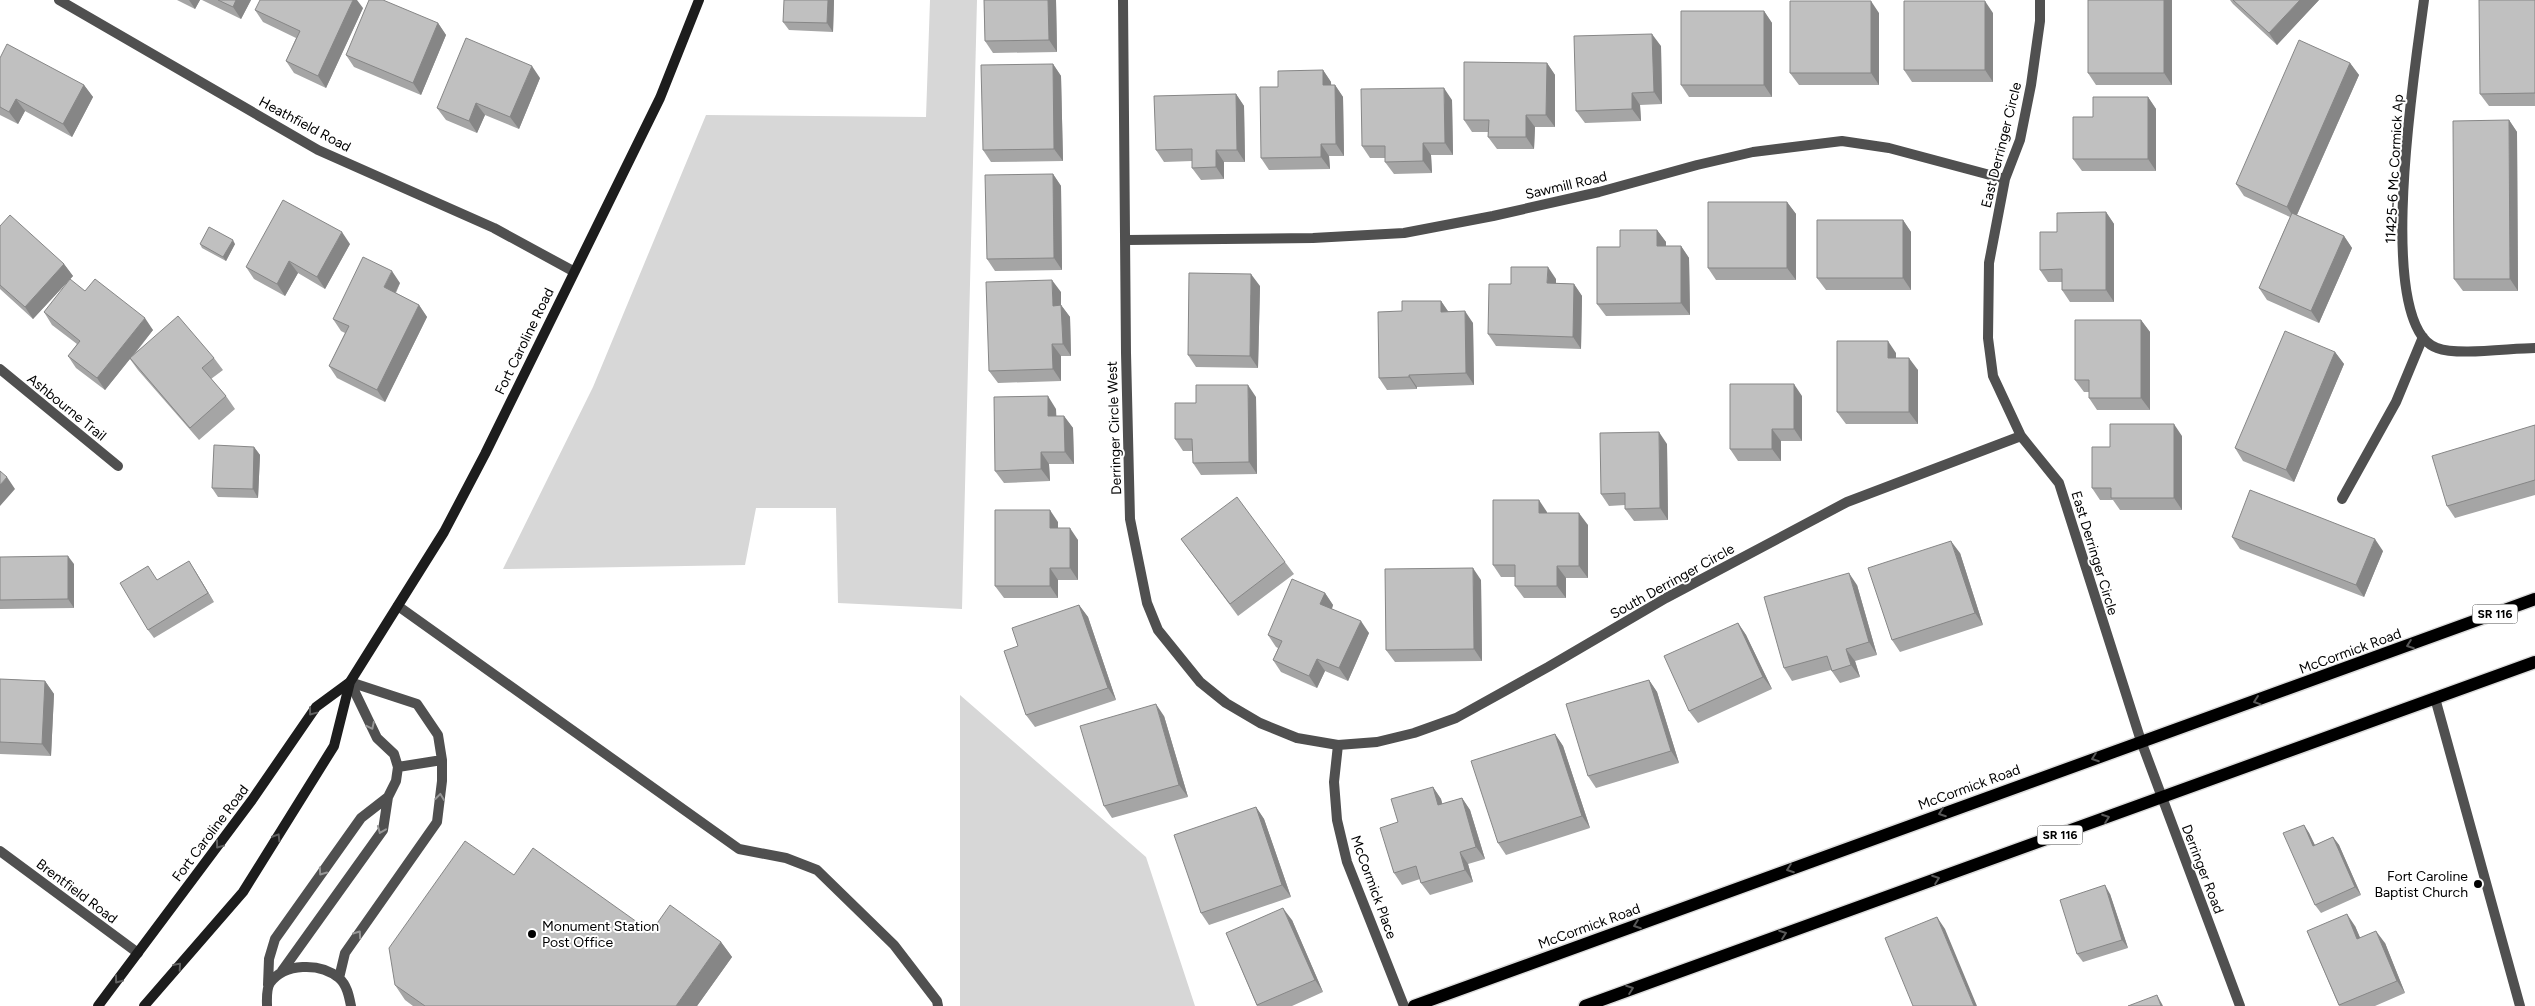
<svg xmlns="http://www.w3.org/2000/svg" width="2535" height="1006" font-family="Figtree,sans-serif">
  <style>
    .green { fill: #d7d7d7 }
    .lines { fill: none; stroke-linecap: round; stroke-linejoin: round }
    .primary-casing { stroke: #dbdbdb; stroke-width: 15 }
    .lane { stroke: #505050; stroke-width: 10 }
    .street { stroke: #505050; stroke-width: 10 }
    .secondary { stroke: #1d1d1d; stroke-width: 10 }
    .primary { stroke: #000; stroke-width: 12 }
    .wall { fill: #a5a5a5 }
    .shaded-wall { fill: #868686 }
    .building { fill: #c0c0c0; stroke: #868686 }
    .oneway { stroke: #595959 }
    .oneway2 { stroke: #616161 }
    .oneway3 { stroke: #969696 }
    .poi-dot { fill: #000; stroke: #fff; stroke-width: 2 }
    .labels { text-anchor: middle; stroke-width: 4; stroke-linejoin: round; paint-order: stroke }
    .shield { fill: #fff; stroke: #4c4c4c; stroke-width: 1 }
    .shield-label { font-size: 12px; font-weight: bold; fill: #000 }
    .street-label { font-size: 14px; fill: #000; stroke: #fff }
    .poi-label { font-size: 14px; fill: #000; stroke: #fff; text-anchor: end }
  </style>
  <rect width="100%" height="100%" fill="#fff"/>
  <!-- green -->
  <path class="green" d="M930 0H977L962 609 838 603 836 508H756L745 565 503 569 593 387 706 115 926 117Z
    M960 695 1146 857 1195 1006H960Z"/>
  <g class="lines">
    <defs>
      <path id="primary" d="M1414 1006 2535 599
        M1585 1006 2535 662"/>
    </defs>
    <!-- primary casing -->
    <use href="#primary" class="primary-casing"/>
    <!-- lane -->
    <path class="lane" d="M398 606 739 849 786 858 817 870 894 945 937 1001 938 1006
      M2435 698 2520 1006
      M398 767 442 760
      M282 971 383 830 388 797 396 781 398 767 394 754 377 738 350 682
      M339 978 345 953 437 822 442 781V760L438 735 417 704 350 682
      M268 985 269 959 275 939 361 818 388 797
      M267 1006C267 1000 266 989 270 983 284 963 320 962 339 978 347 985 349 996 351 1006"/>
    <!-- street -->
    <path class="street" d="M59 0 318 150 494 228 573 271
      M1123 0 1126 353 1130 519 1147 603 1158 630 1200 682 1226 703 1260 723 1297 738 1338 745 1377 742 1414 733 1456 718 1548 667 1666 598 1847 502 2021 436
      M2040 0V21L2031 85 2020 140 2005 179 1989 263 1988 338 1993 376 2021 436 2059 483 2141 741 2240 1006
      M2424 0C2417 56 2372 326 2437 348 2458 356 2511 348 2535 348
      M1127 240 1313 238 1404 233 1493 216 1599 192 1697 165 1753 152 1842 141 1889 148 2005 179
      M0 369 118 466
      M2342 499 2396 402 2423 337
      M1338 745 1334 782 1337 820 1347 862 1404 1006
      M0 851 138 953"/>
    <!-- secondary -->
    <path class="secondary" d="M98 1006 252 800 316 707 350 682
      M144 1006 243 892 334 746 350 682 444 532 485 454 660 98 699 0"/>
    <!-- primary -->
    <use href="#primary" class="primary"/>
  </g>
  <!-- wall -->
  <path class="wall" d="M177 0H200L195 9Z
    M202 0H251L241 19Z
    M834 0 833 32 789 30 783 22Z
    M984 0H1056L1057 52 993 53 985 41Z
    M2172 0V85H2096L2088 73Z
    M2230 0H2319L2277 45 2233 4Z
    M2535 0V106H2489L2480 94Z
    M363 8 326 88 294 73 286 61 296 38 263 22 255 10Z
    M1764 11 1772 23V97H1689L1681 85Z
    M1879 13V85H1799L1790 73Z
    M1993 13V82H1912L1904 70Z
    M438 23 446 35 421 95 354 67 346 55Z
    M1661 46 1662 104 1640 105 1641 121 1585 123 1576 111Z
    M0 58 84 85 93 97 72 137 25 111 18 124 0 115Z
    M1547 63 1555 75V127H1535L1534 149H1497L1488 137V132H1472L1464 120Z
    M2350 63 2359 75 2297 215 2344 236 2352 248 2319 323 2267 300 2259 288 2290 217 2244 196 2236 184Z
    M1053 64 1061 76 1063 161 991 162 983 150Z
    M1323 70 1331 82V85H1335L1343 97 1344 156H1329L1330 169 1269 170 1261 158 1278 87Z
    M540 78 519 129 485 115 477 133 446 120 437 108Z
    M1236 94 1244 106 1245 162H1224V179L1201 180 1192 168V161L1164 162 1156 150Z
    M2148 97 2156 109V171H2082L2073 159 2093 117Z
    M1452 100 1453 155H1431L1432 173 1394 174 1385 162V158H1370L1362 146Z
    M2509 120 2517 132 2518 291H2463L2454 279Z
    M1053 174 1061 186 1062 270 995 271 987 259Z
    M1787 202 1796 214V280H1716L1708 268Z
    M2106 212 2114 224V302H2070L2062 290V282H2048L2040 270 2057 232Z
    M1903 220 1911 232V290H1826L1817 278Z
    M0 226 64 264 73 276 33 319 0 289Z
    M1657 230 1666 242V246H1681L1689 258 1690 315 1606 316 1597 304Z
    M200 244H235L226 261 202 248Z
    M350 244 325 289 298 273 285 296 254 279 246 267Z
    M1556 279V283L1574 284 1582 296 1581 349 1496 346 1488 334 1511 284Z
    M400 283 396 293 419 305 427 317 385 402 337 378 329 366 345 333 341 331 333 319Z
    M1260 286 1258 368 1196 367 1188 355Z
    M85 291 153 330 134 355 214 358 223 370 211 379 226 396 235 409 199 440 138 370 130 359 105 390 76 368 68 356 77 344 52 325 44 312Z
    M1061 292V305L1070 317 1071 356H1061V381L998 383 989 371Z
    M1441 301 1448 311 1473 323 1474 385 1417 387V389L1387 390 1379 378 1402 311Z
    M2141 320 2150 332V410H2097L2089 398V392H2084L2075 380Z
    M2335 352 2344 364 2294 482 2243 461 2235 448Z
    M1896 353V358L1918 370V424H1846L1837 412Z
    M1802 396V441H1781V461H1738L1730 449Z
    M1256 397 1257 474 1201 475 1193 463V451H1183L1175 439 1196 403Z
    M1056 409V416H1064L1073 428 1074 464H1049L1050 481 1004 483 995 471Z
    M2535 425V495L2455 518 2447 506Z
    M2182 436V510H2120L2113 500H2100L2092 488 2110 447Z
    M1667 444 1668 520 1634 521 1625 509V505L1609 506 1601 494Z
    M254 447 260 455 258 498 218 497 212 488Z
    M1547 512V513L1588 525V578H1566V598H1524L1515 586V577H1501L1493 565Z
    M1058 522V528L1078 540V580H1058V598H1004L995 586Z
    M2232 537 2383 551 2364 597 2240 549Z
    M1181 539 1285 562 1294 574 1238 616Z
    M1960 553 1983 625 1900 652 1892 640Z
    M0 557 74 564V608L0 609Z
    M194 569 214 602 154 638 148 630 158 580Z
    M1481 580 1482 661 1395 662 1386 650Z
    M1857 585 1877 655 1855 661 1860 677 1840 683 1831 670 1792 681 1784 668Z
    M1325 593 1333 605 1332 609 1369 633 1348 681 1325 671 1317 688 1281 672 1273 660 1278 648 1276 647 1268 635Z
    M1079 605 1088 617 1116 700 1035 727 1026 715 1018 646Z
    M1738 623 1746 635 1772 689 1698 723 1689 711Z
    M0 679 45 681 54 694 51 756 0 754Z
    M1649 680 1657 692 1679 763 1596 788 1588 776Z
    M1164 716 1188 797 1112 818 1104 806Z
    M1555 734 1563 746 1590 828 1506 855 1498 843Z
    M1433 787 1441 799 1442 804 1462 798 1470 810 1485 859 1468 864 1473 882 1430 895 1421 883 1420 879 1402 885 1394 873 1398 822Z
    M1256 807 1264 819 1291 897 1209 925 1201 913Z
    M2304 825 2309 833 2315 845 2333 837 2339 845 2361 895 2321 913 2315 905Z
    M514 875 651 932 721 942 732 957 697 1006H413L405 1000 395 985Z
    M2110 894 2128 948 2083 962 2077 954Z
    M1292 920 1323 992 1292 1006H1257L1226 933Z
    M2355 926 2360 938 2385 943 2405 993 2375 1006H2339L2307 931Z"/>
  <!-- shaded-wall -->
  <path class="shaded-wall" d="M189 0H200L195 9Z
    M236 0H251L241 19 233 7Z
    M353 0H357L363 8 326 88 318 76Z
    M828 0H834L833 32 827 23Z
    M1048 0H1056L1057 52 1049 40Z
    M2164 0H2172V85L2164 73Z
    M2300 0H2319L2277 45 2269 33Z
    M1871 1 1879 13V85L1871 73Z
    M1985 1 1993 13V82L1985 70Z
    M1764 11 1772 23V97L1764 85Z
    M438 23 446 35 421 95 413 83Z
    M1652 34 1661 46 1662 104 1654 92Z
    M1547 63 1555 75V127L1546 115Z
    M2350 63 2359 75 2295 219 2287 207Z
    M1053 64 1061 76 1063 161 1054 149Z
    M532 66 540 78 519 129 510 117Z
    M1323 70 1331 82 1332 97 1323 85Z
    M84 85 93 97 72 137 63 124Z
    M1335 85 1343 97 1344 156 1336 144Z
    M1444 88 1452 100 1453 155 1445 143Z
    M1632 93 1640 105 1641 121 1632 109Z
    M1236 94 1244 106 1245 162 1237 150Z
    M2148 97 2156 109V171L2148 159Z
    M16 99 25 111 18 124 9 112Z
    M476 103 485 115 477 133 469 121Z
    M1526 115 1535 127 1534 149 1526 137Z
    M2509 120 2517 132 2518 291 2510 279Z
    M1423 143 1431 155 1432 173 1423 161Z
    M1321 144 1329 156 1330 169 1321 157Z
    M1216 150 1224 162V179L1216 167Z
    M1053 174 1061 186 1062 270 1054 258Z
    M1787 202 1796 214V280L1787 268Z
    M2106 212 2114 224V302L2106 290Z
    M1903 220 1911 232V290L1903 278Z
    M1657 230 1666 242V258L1657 246Z
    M342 232 350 244 325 289 317 277Z
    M2344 236 2352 248 2319 323 2311 311Z
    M233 240 235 244 226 261 223 257Z
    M1681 246 1689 258 1690 315 1681 303Z
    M289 261 298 273 285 296 277 284Z
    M64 264 73 276 33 319 25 307Z
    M1548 267 1556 279V295L1547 283Z
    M392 271 400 283 392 299 384 287Z
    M1251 274 1260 286 1258 368 1250 356Z
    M1052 280 1061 292V318L1053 306Z
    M1574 284 1582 296 1581 349 1573 337Z
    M1441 301 1449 313 1441 312Z
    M419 305 427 317 385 402 377 390Z
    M1061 305 1070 317 1071 356 1063 344Z
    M1465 311 1473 323 1474 385 1466 373Z
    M145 318 153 330 105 390 97 378Z
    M2141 320 2150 332V410L2141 398Z
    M1888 341 1896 353V370L1888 358Z
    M1052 344 1061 356V381L1053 369Z
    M2335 352 2344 364 2294 482 2286 470Z
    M1909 358 1918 370V424L1909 412Z
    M1409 375 1417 387V389L1409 377Z
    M1794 384 1802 396V441L1794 429Z
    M1248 385 1256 397 1257 474 1249 462Z
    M1048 396 1056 409 1057 428 1048 416Z
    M1064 416 1073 428 1074 464 1065 452Z
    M2174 424 2182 436V510L2174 498Z
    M1772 429 1781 441V461L1772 449Z
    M1659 432 1667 444 1668 520 1660 508Z
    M254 447 260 455 258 498 253 489Z
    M1041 452 1049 464 1050 481 1041 469Z
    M7 477 15 489 0 506V485Z
    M1539 500 1547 512V525L1539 513Z
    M1050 510 1058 522V540L1050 528Z
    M1579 513 1588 525V578L1579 566Z
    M1070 528 1078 540V580L1070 568Z
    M2375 539 2383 551 2364 597 2356 585Z
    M1951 541 1960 553 1983 625 1975 613Z
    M68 556 74 564V608L68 599Z
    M189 561 194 569 214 602 208 593Z
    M1557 566 1566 578V598L1557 586Z
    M1050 568 1058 580V598L1050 586Z
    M1473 568 1481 580 1482 661 1474 649Z
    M1849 573 1857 585 1877 655 1869 642Z
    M1325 593 1333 605 1329 616 1320 604Z
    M1079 605 1088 617 1116 700 1108 688Z
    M1361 621 1369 633 1348 681 1339 668Z
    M1738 623 1746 635 1772 689 1763 677Z
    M1846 649 1855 661 1860 677 1851 665Z
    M1317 659 1325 671 1317 688 1309 676Z
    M1649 680 1657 692 1679 763 1671 751Z
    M45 681 54 694 51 756 42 744Z
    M1156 704 1164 716 1188 797 1179 785Z
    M1555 734 1563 746 1590 828 1582 816Z
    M1433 787 1441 799 1446 817 1438 805Z
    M1462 798 1470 810 1485 859 1476 847Z
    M1256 807 1264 819 1291 897 1282 885Z
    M2304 825 2309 833 2319 854 2313 846Z
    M2333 837 2339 845 2361 895 2355 887Z
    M1460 852 1468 864 1473 882 1465 870Z
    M2105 885 2110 894 2128 948 2122 940Z
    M1283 908 1292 920 1323 992 1315 980Z
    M2347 914 2355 926 2366 951 2357 939Z
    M1937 917 1945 929 1977 1006H1974Z
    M2376 931 2385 943 2405 993 2397 981Z
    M721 942 732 957 697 1006H676Z
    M2157 995 2162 1004 2163 1006H2161Z"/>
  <!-- building -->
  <path class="building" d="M218 0H236L233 7Z
    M260 0H353L318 76 286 61 300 31 255 10Z
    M369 0H383L438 23 413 83 346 55Z
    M784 0H828L827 23 783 22Z
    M984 0H1048L1049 40 985 41Z
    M2088 0H2164V73H2088Z
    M2233 0H2300L2269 33Z
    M2479 0H2535V93L2480 94Z
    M1790 1H1871V73H1790Z
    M1904 1H1985V70H1904Z
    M1681 11H1764V85H1681Z
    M1652 34 1654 92 1632 93V109L1576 111 1574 36Z
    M466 38 532 66 510 117 476 103 469 121 437 108Z
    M2299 40 2350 63 2287 207 2236 184Z
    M7 44 84 85 63 124 16 99 9 112 0 107V58Z
    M1464 62 1547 63 1546 115H1526V137H1488L1489 120H1464Z
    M1053 64 1054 149 983 150 981 65Z
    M1323 70V85H1335L1336 144H1321V157L1261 158 1260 87H1278V71Z
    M1444 88 1445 143H1423V161L1385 162V146H1362L1361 89Z
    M1236 94 1237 150H1216V167L1192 168V149L1156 150 1154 96Z
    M2093 97H2148V159H2073V117H2093Z
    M2509 120 2510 279H2454L2453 121Z
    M1053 174 1054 258 987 259 985 175Z
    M283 200 342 232 317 277 289 261 277 284 246 267Z
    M1708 202H1787V268H1708Z
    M2106 212V290H2062V269L2040 270V232H2057V213Z
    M2292 213 2344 236 2311 311 2259 288Z
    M10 215 64 264 25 307 0 285V226Z
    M1817 220H1903V278H1817Z
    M209 227 233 240 223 257 200 244Z
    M1620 230H1657V246H1681V303L1597 304V247H1620Z
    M363 257 392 271 384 287 419 305 377 390 329 366 349 326 333 319Z
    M1511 267H1548L1547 283 1574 284 1573 337 1488 334 1489 284H1511Z
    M1189 273 1251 274 1250 356 1188 355Z
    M70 279 85 291 95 279 145 318 97 378 68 356 80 341 44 312Z
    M1052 280 1053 306 1061 305 1063 344H1052L1053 369 989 371 986 282Z
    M1402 301H1441V312L1465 311 1466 373 1409 375V377L1379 378 1378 312 1402 311Z
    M178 316 214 358 202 368 226 396 190 428 130 358Z
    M2075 320H2141V398H2089V380H2075Z
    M2285 331 2335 352 2286 470 2235 448Z
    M1837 341H1888V358H1909V412H1837Z
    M1730 384H1794V429H1772V449H1730Z
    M1196 385H1248L1249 462 1193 463 1192 439H1175V403H1196Z
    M1048 396V416H1064L1065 452H1041V469L995 471 994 397Z
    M2110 424H2174V498H2111V488H2092V447H2110Z
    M2535 425V480L2447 506 2432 456Z
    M1659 432 1660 508 1625 509V493L1601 494 1600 433Z
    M214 445 254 447 253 489 212 488Z
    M0 471 7 477 0 485Z
    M2250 490 2375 539 2356 585 2232 537Z
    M1237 497 1285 562 1230 604 1181 539Z
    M1493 500H1539V513H1579V566H1557V586H1515V565H1493Z
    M995 510H1050V528H1070V568H1050V586H995Z
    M1951 541 1975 613 1892 640 1868 568Z
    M68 556V599L0 600V557Z
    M189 561 208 593 148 630 120 583 148 566 157 580Z
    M1473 568 1474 649 1386 650 1385 569Z
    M1849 573 1869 642 1846 649 1851 665 1832 671 1827 656 1784 668 1764 597Z
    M1292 579 1325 593 1320 604 1361 621 1339 668 1317 659 1309 676 1273 660 1282 641 1268 635Z
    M1079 605 1108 688 1026 715 1004 651 1018 646 1012 628Z
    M1738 623 1763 677 1689 711 1664 656Z
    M0 679 45 681 42 744 0 742Z
    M1649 680 1671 751 1588 776 1566 704Z
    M1156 704 1179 785 1104 806 1080 726Z
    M1555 734 1582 816 1498 843 1471 761Z
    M1433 787 1438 805 1462 798 1476 847 1460 852 1465 870 1421 883 1416 866 1394 873 1380 828 1398 822 1391 799Z
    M1256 807 1282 885 1201 913 1174 835Z
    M2304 825 2313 846 2333 837 2355 887 2315 905 2283 833Z
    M465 841 514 875 533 848 651 932 670 905 721 942 676 1006H425L395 985 389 948Z
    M2105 885 2122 940 2077 954 2060 900Z
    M1283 908 1315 980 1257 1005 1226 933Z
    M2347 914 2357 939 2376 931 2397 981 2339 1005 2307 931Z
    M1937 917 1974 1006H1913L1885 938Z
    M2157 995 2161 1006H2128Z"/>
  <!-- one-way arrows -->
  <defs><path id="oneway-chevron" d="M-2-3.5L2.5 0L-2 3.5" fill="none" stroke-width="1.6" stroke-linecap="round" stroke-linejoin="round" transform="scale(1.25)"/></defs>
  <g class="oneway">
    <use href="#oneway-chevron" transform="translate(2410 645) rotate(160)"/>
    <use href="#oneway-chevron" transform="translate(2257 701) rotate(161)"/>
    <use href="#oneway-chevron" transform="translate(2095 758) rotate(160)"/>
    <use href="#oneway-chevron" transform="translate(1942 813) rotate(160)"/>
    <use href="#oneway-chevron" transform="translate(2106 818) rotate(-20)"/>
    <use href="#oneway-chevron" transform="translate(1790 869) rotate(160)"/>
    <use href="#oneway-chevron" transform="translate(1936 879) rotate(-20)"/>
    <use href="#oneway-chevron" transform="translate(1637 925) rotate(160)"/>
    <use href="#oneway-chevron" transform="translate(1783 934) rotate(-20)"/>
    <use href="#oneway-chevron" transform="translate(1630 989) rotate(-20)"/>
  </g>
  <g class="oneway2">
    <use href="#oneway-chevron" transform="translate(312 712) rotate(127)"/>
    <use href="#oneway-chevron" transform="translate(277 837) rotate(-58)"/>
    <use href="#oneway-chevron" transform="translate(219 845) rotate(127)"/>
    <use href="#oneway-chevron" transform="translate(178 966) rotate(-49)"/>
    <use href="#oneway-chevron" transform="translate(118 980) rotate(127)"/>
  </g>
  <g class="oneway3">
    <use href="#oneway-chevron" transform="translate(371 726) rotate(64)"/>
    <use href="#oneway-chevron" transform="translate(440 797) rotate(-83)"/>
    <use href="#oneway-chevron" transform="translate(381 830) rotate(112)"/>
    <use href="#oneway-chevron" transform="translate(322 872) rotate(125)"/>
    <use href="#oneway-chevron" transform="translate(358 934) rotate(-55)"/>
  </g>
  <!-- markers -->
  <g class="poi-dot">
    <circle cx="2478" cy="884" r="5"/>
    <circle cx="532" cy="934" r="5"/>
  </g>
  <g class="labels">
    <!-- shield labels -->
    <g class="shield">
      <rect x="2472.5" y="604.5" width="45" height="19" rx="4"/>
      <rect x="2037.5" y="825.5" width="45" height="19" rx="4"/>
    </g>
    <g class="shield-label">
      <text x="2495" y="618">SR 116</text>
      <text x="2060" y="839">SR 116</text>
    </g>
    <!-- street labels -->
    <g class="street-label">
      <text transform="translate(305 124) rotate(28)" y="5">Heathfield Road</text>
      <text transform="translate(2001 145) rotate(-76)" y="5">East Derringer Circle</text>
      <text transform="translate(2394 169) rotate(-87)" y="5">11425-6 Mc Cormick Ap</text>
      <text transform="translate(1566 185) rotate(-13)" y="5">Sawmill Road</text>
      <text transform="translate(524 341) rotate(-64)" y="5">Fort Caroline Road</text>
      <text transform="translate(67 407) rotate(39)" y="5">Ashbourne Trail</text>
      <text transform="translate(1114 428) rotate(-92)" y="5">Derringer Circle West</text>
      <text transform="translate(2095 553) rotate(73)" y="5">East Derringer Circle</text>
      <text transform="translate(1672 581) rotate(-29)" y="5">South Derringer Circle</text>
      <text transform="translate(2350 651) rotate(-20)" y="5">McCormick Road</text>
      <text transform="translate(1969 787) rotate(-20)" y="5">McCormick Road</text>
      <text transform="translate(210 833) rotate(-53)" y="5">Fort Caroline Road</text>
      <text transform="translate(2203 869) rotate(69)" y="5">Derringer Road</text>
      <text transform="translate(1374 887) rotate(70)" y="5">McCormick Place</text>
      <text transform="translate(77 891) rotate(37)" y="5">Brentfield Road</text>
      <text transform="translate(1589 926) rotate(-20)" y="5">McCormick Road</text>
    </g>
    <!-- poi labels -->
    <g class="poi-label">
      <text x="2468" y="881">Fort Caroline<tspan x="2468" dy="16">Baptist Church</tspan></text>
      <text x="542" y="931" text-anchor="start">Monument Station<tspan x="542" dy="16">Post Office</tspan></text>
    </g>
  </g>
</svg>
